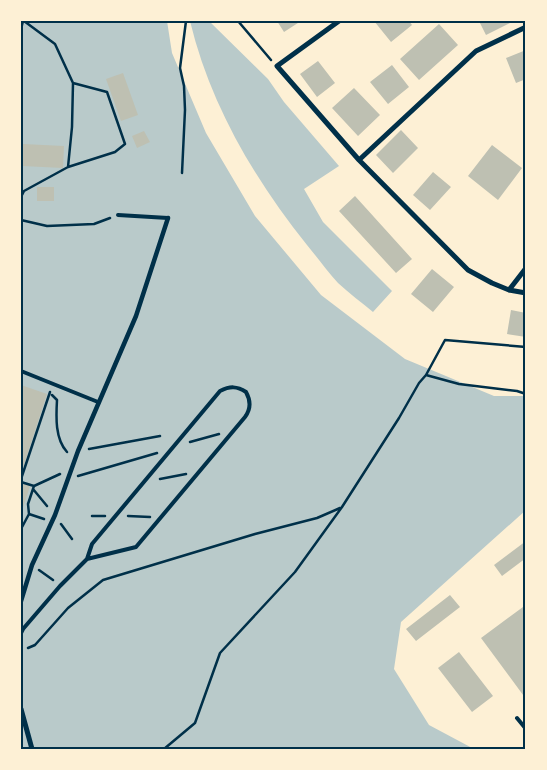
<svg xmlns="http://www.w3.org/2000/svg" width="547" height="770" font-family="'Fira Sans Condensed',sans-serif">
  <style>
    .green { fill: #b9caca }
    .building { fill: #bec0b2 }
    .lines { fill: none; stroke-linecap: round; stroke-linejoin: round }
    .path { stroke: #003049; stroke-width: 2.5 }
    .service { stroke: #003049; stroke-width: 4 }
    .pedestrian { stroke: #003049; stroke-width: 4.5 }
    .minor { stroke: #003049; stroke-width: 5 }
    .neatline { fill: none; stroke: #003049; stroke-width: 2 }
  </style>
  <rect width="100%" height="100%" fill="#fdf0d5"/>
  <!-- green -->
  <path class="green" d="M21 21H167L172 53 206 133 255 216 321 295 405 359 494 396H526V510L401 622 394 669 429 725 474 749H21Z
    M190 21H209L268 79 284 102 339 166 304 189 323 222 392 291 373 312C362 303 349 293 338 283 327 271 317 257 307 245 254 179 210 104 190 21Z"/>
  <!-- building -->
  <path class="building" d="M277 21H301L284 32Z
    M374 21H409L412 25 391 42Z
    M479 21H514L486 35Z
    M439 24 458 45 419 80 400 59Z
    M526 50V79L516 83 506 58Z
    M318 61 335 83 317 97 300 74Z
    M392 65 409 87 388 104 370 82Z
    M123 73 138 115 121 121 106 79Z
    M354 88 380 115 358 136 332 108Z
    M401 130 418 148 393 173 376 155Z
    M144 131 150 142 137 148 132 136Z
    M23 144 64 146 63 168 22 166Z
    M492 145 522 168 498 200 468 176Z
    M433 172 451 187 430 210 413 195Z
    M37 187H54V201H37Z
    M355 196 412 259 396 273 339 211Z
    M432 269 454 287 433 312 411 294Z
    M511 310 526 313V337L507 334Z
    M21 385 47 394 22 471H21Z
    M21 483 30 486 22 511H21Z
    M526 541V558L502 576 494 565Z
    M450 595 460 607 416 641 406 629Z
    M523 607 526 610V699L481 638Z
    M459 652 493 696 472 712 438 668Z"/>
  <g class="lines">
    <!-- path -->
    <path class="path" d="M238 21 271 60
      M21 29 23 21
      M68 167 115 152 125 144 107 92 73 83
      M182 173 185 110 184 86 180 68 186 21
      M21 197 24 191 68 167 72 127 73 83 55 44 24 21
      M21 220 47 226 94 224 110 218
      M426 375 459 384 517 391 526 394
      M52 395 57 400C56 417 55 439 67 452
      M190 442 219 434
      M89 449 160 436
      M78 476 157 453
      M21 479 50 392
      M160 479 186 474
      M21 482 34 486 28 504 29 514 21 529
      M34 486 60 474
      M33 489 47 506
      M29 514 44 519
      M92 516H105
      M128 516 150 517
      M61 524 72 539
      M39 570 53 580
      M28 648 35 645 68 608 103 580 255 534 317 518 340 508
      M164 749 195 723 220 653 295 572 342 507 399 418 419 383 426 375 445 340 526 347"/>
    <!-- service -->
    <path class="service" d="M118 215 168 218
      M21 371 98 402
      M21 633 23 629 60 586 87 559 92 544 220 391C230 386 237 386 246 392 251 401 251 409 245 417L136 547 87 559
      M517 718 526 729"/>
    <!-- pedestrian -->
    <path class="pedestrian" d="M21 601 32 565 55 515 78 451 136 316 168 218"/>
    <!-- minor -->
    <path class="minor" d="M339 21 277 66 359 160 468 270 492 283 509 290 526 293
      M359 160 476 51 526 27
      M509 290 526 268
      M21 709 32 749"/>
  </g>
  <!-- border -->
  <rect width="547" height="770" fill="none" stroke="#fdf0d5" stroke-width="45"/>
  <rect x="22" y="22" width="502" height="726" class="neatline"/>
</svg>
